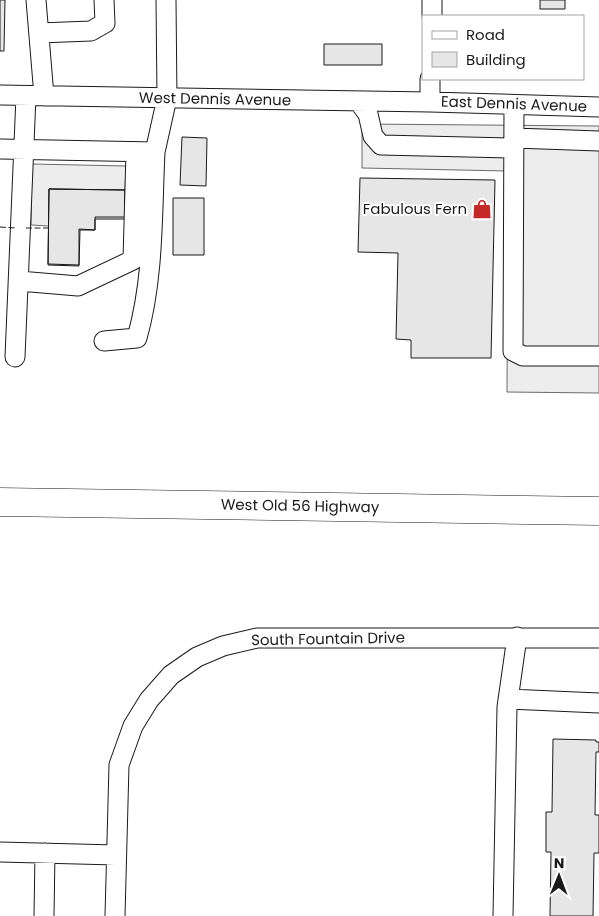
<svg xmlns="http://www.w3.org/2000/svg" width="599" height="916" font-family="Poppins,sans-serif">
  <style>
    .built { fill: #ededed; stroke: #6a6a6a }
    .building { fill: #e6e6e6; stroke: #1a1a1a }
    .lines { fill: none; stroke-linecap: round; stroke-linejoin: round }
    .minor-casing { stroke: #1a1a1a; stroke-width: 21 }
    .highway-casing { stroke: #1a1a1a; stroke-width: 29 }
    .minor { stroke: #fff; stroke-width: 19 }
    .highway { stroke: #fff; stroke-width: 28 }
    .fence { stroke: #1a1a1a; stroke-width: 1; stroke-dasharray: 6 2.5; stroke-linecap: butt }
    .labels { text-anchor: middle; stroke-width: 4; stroke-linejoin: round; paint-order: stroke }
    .street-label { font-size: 15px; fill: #1a1a1a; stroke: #fff }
    .poi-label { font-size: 15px; fill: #1a1a1a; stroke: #fff; text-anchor: end }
  </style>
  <rect width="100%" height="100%" fill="#fff"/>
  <!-- built -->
  <path class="built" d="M362 124 599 126V393L507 392 508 171 362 168Z
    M32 164 126 166 125 190 49 189V226L31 225Z"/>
  <!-- building -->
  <path class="building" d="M0 0H5L4 51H0Z
    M540 0H565V9H540Z
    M324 44H382V65H324Z
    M182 137 207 138 206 186 180 185Z
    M360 178 495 180 491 358H411V340L396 339 398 253 358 252Z
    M49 189 125 190V219H95V230H80L79 266 48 265Z
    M49 189 125 190V217H95V230L79 229V265L48 264Z
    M173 198H204V255H173Z
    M553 739 596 740V742H599V752H596L595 815H599V853H594L593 916H550L551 852H546V812H552Z"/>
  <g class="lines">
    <defs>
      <path id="minor" d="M36 0 44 96
        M432 16V0
        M39 33 91 31 105 23 104 0
        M0 95 430 102 599 107
        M359 102 368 114 373 136 381 145 514 148
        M430 102V79
        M514 105 513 351 523 356H599
        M514 138 599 141
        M0 149 155 152 167 98 166 0
        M19 281 78 286 133 260 136 152
        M104 341 137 338C154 278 152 214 155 152
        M15 357 26 96
        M508 699 599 703
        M0 852 116 855
        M44 916 45 853
        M115 916 119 765 133 726 149 700 171 675 197 657 223 646 257 638H599
        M503 916 507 707 517 637"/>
      <path id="highway" d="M0 502 599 511"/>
    </defs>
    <!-- minor casing -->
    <use href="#minor" class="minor-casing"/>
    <!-- highway casing -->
    <use href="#highway" class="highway-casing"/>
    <!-- minor -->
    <use href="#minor" class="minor"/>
    <!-- highway -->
    <use href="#highway" class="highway"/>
    <!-- fence -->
    <path class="fence" d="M0 227 16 228
      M26 228H49"/>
  </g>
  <!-- icons -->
  <defs>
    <symbol id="shop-bare" viewBox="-9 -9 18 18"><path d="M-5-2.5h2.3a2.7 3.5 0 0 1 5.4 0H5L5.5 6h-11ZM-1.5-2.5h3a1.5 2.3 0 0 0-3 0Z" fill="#c62828" stroke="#fff" stroke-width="2.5" paint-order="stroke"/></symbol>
  </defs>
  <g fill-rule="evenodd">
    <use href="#shop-bare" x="468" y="195" width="28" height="28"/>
  </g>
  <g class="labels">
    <!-- street labels -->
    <g class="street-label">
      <text transform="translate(215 99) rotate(1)" y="5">West Dennis Avenue</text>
      <text transform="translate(514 104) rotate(2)" y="5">East Dennis Avenue</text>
      <text transform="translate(300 506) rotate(1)" y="5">West Old 56 Highway</text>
      <text transform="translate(328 639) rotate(-1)" y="5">South Fountain Drive</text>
    </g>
    <!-- poi labels -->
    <g class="poi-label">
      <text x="467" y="214">Fabulous Fern</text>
    </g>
  </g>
  <!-- legend -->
  <rect x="422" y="15" width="162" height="65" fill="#ffffff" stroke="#a3a3a3"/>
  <rect x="432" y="31" width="25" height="8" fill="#ffffff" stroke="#a3a3a3"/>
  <text x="466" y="40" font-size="15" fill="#1a1a1a">Road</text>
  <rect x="432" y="52" width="25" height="15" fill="#e6e6e6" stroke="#a3a3a3"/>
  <text x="466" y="65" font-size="15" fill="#1a1a1a">Building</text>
  <!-- north arrow -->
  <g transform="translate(559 876) rotate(1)" stroke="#ffffff" stroke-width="4" paint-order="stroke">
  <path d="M0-4L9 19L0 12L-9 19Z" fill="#1a1a1a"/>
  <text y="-8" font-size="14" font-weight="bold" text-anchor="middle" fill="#1a1a1a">N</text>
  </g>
</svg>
